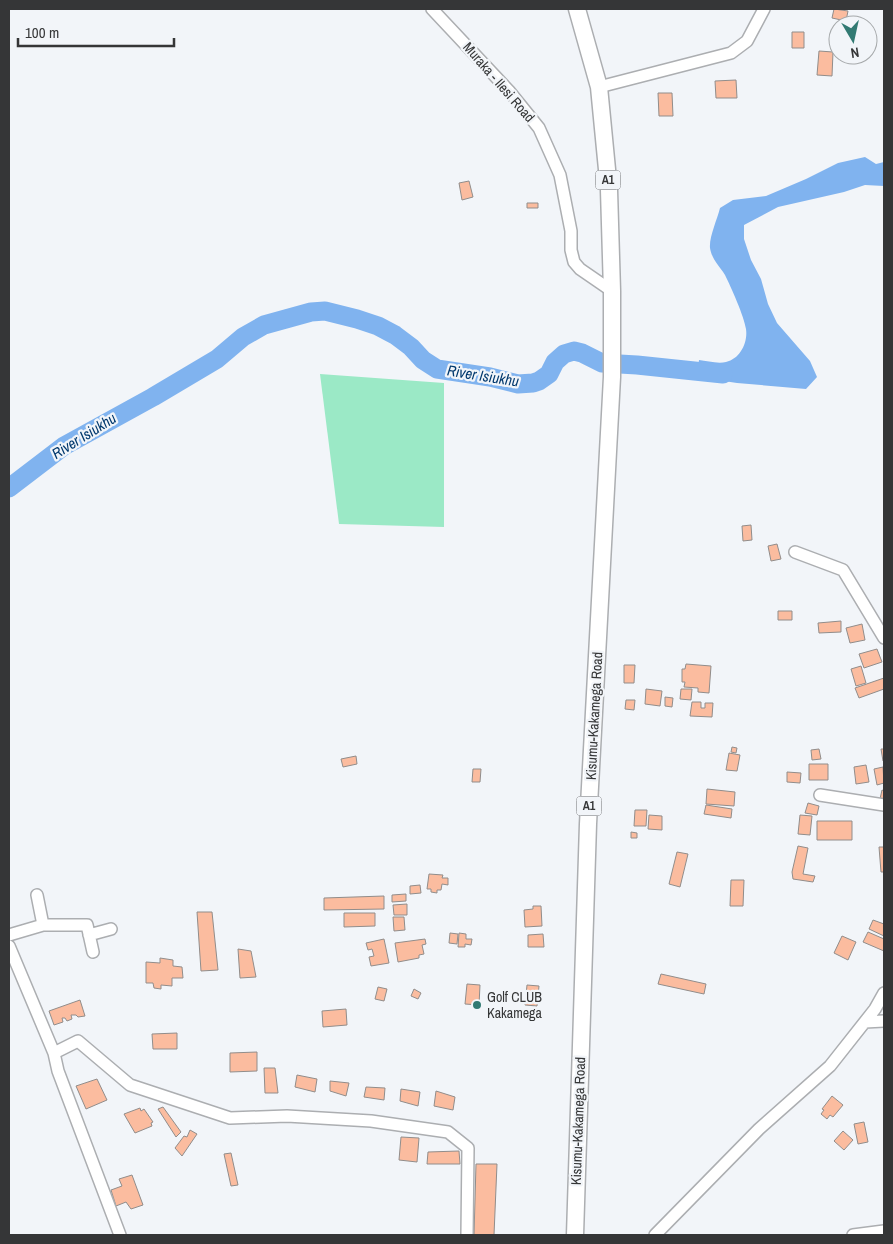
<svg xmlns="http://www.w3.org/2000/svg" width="893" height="1244" font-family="'Archivo Narrow',sans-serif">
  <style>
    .green { fill: #9be9c6 }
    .water { fill: #80b3ef }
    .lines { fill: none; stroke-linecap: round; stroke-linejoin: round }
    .river { stroke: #80b3ef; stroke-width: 19 }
    .building { fill: #fbbc9f; stroke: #918d8b }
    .minor-casing { stroke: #acaeb1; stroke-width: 14 }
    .highway-casing { stroke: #acaeb1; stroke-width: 19 }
    .minor { stroke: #fff; stroke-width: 11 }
    .highway { stroke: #fff; stroke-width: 16 }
    .poi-dot { fill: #327a73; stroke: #f2f5f9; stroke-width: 2 }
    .labels { text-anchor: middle; stroke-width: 4.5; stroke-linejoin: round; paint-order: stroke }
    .shield { fill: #f2f5f9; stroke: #6e6f71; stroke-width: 1 }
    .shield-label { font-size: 12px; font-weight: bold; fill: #353637 }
    .street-label { font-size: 14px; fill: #353637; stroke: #f2f5f9 }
    .poi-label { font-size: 14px; fill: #353637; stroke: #f2f5f9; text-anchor: start }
    .water-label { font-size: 15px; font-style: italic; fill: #00386d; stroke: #f2f5f9 }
  </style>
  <rect width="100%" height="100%" fill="#f2f5f9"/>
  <!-- green -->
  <path class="green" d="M320 374 444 383V527L339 524Z"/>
  <!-- water -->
  <path class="water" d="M865 157 876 164 884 162V186L865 185 844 192 778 207 744 225V239L751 260 761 279 768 304 777 323 810 361 817 377 806 389 737 383 697 377 699 360C707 361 718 364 726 362 740 359 748 343 746 329 744 316 731 287 725 275 719 265 712 260 710 248 709 237 717 220 720 208L733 200 766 196 806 179 838 163Z"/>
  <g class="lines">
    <!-- river -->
    <path class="river" d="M9 488 64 446 153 397 217 359 243 337 264 325 311 312 325 311 357 319 378 326 395 335 411 347 423 360 437 369 490 377 518 384 533 383 539 381 549 374 555 362 564 354 574 351 582 353 602 363 637 365 723 374"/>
  </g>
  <!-- building -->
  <path class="building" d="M834 9 848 11 846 21 832 18Z
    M792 32H804V48H792Z
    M819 51 833 52 832 76 817 75Z
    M736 80 737 98H716L715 81Z
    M658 93H672L673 116H659Z
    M469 181 473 197 462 200 459 183Z
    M527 203H538V208H527Z
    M751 525 752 540 743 541 742 526Z
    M777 544 781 559 771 561 768 546Z
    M778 611H792V620H778Z
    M841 621V632L819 633 818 623Z
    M862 624 865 640 850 643 846 628Z
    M877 649 882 662 864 668 859 654Z
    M686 664 711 666 709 693 698 692V688L684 687 685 682H682V669H685Z
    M624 665H635L634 683H624Z
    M861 666 866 683 856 686 851 669Z
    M884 678V689L859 698 855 688Z
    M646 689 662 691 660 706 645 704Z
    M681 689H692L691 700 680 699Z
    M665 697 673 698 672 707 665 706Z
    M626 700H635L634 710 625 709Z
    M692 702H701V708H705V703H713L712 717 690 716Z
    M732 747 737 748 736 753 731 752Z
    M819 749 821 759 812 760 811 750Z
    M881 749H884V761H883Z
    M729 753 740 755 737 771 726 770Z
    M356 756 357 764 343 767 341 759Z
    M809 764H828V780H809Z
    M866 765 869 782 856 784 854 767Z
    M883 767 884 783 877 785 874 769Z
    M473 769H481L480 782H472Z
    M787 772 801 773 800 783 787 782Z
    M707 789 735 792 734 806 706 804Z
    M882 790 884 791V800L880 799Z
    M808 803 819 806 817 815 805 813Z
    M706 805 732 809 731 818 704 814Z
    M635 810H647L646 826H634Z
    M649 815 662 816V830L648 829Z
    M800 815 812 816 810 835 798 834Z
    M817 821H852V840H817Z
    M631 832 637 833V838H631Z
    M798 846 808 848 803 874 815 876 813 882 793 879 792 872Z
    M879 847H884V872H881Z
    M677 852 688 854 680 887 669 884Z
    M429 874 443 875 442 878H448V885L442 884 441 890H437V893L431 892V889H427Z
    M731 880H744L743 906H730Z
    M420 885 421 893 410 894V886Z
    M406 894V901L392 902V895Z
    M384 896V909L324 910V898Z
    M407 904V915H394L393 905Z
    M533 906H541L542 926 525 927 524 910 533 909Z
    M197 912H212L218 970 201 971Z
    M344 913H375V926L344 927Z
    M393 917H404L405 930 394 931Z
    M873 920 884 924V936L869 929Z
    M868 932 884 939V951L863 942Z
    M450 933 458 934 457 944 449 943Z
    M459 933 466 934V939H472L471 945 465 944V947H458Z
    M543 934 544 947H528V935Z
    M842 936 856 942 848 960 834 953Z
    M384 939 389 963 371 966 369 957 374 956 372 949 368 950 366 943Z
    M425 939 426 944 422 945 424 954 419 955V958L398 962 395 943Z
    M238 949 251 951 256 977 240 978Z
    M160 958 173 960V966L182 967 183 978H172V986L161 985V989L154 988 153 983H146V962L160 963Z
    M661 974 706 984 704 994 658 984Z
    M467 984 480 985 479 1005 465 1004Z
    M527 985 539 986 537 1006 525 1005Z
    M378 987 387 989 384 1001 375 999Z
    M414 989 421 993 418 999 411 996Z
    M80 1000 85 1016 78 1017 76 1015H71L72 1019 67 1021 65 1018H62L63 1022 54 1025 49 1011Z
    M346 1009 347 1025 323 1027 322 1011Z
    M177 1033V1049H153L152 1034Z
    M257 1052V1071L230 1072V1053Z
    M264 1068H275L278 1093H265Z
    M297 1075 317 1079 315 1092 295 1087Z
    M97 1079 107 1100 86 1109 76 1086Z
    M330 1081 349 1083 346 1096 330 1091Z
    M366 1087 385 1088 384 1100 364 1097Z
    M401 1089 420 1092 418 1106 400 1101Z
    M436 1091 455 1097 453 1110 434 1106Z
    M832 1096 843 1105 833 1117 830 1115 827 1119 821 1114 824 1110 822 1109Z
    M163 1107 181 1132 176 1137 158 1109Z
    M140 1108 141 1111 144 1109 153 1122 151 1123 152 1126 135 1133 124 1114Z
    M864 1122 868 1142 858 1144 854 1124Z
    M190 1130 197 1134 182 1156 175 1148 184 1136 187 1137Z
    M843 1131 853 1140 844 1150 834 1141Z
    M401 1137 419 1138 417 1162 399 1160Z
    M459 1151 460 1164H427L428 1152Z
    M231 1153 238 1185 231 1186 224 1154Z
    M476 1164H497L494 1235H474Z
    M132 1175 143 1205 131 1209 126 1202 116 1206 111 1190 122 1186 119 1179Z"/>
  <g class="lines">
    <defs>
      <path id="minor" d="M432 9 509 91 539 128 560 175 571 231V250L574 262 580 269 612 291
        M599 87 731 53 747 41 764 9
        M795 552 843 570 884 638
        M820 795 884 805
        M37 895 43 925
        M9 935 43 925H87L93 952
        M89 935 111 929
        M9 946 54 1053
        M865 1022 884 1021
        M120 1235 58 1071 54 1053 78 1041 130 1085 230 1118 287 1116 371 1121 448 1132 468 1148 467 1235
        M655 1235 759 1129 830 1066 875 1009 884 993
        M853 1235 884 1231"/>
      <path id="highway" d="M575 1235 588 824 612 377V291L609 190 599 87 577 9"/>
    </defs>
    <!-- minor casing -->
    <use href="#minor" class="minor-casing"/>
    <!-- highway casing -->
    <use href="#highway" class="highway-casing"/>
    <!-- minor -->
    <use href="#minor" class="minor"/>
    <!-- highway -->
    <use href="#highway" class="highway"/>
  </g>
  <!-- markers -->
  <circle class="poi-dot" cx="477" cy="1005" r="5"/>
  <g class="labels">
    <!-- shield labels -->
    <g class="shield">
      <rect x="595.5" y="170.5" width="25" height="19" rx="4"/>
      <rect x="576.5" y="796.5" width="25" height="19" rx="4"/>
    </g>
    <g class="shield-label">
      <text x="608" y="184">A1</text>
      <text x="589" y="810">A1</text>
    </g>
    <!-- street labels -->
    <g class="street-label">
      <text transform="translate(499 82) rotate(49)" y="5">Muraka - Ilesi Road</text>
      <text transform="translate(594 716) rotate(-87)" y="5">Kisumu-Kakamega Road</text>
      <text transform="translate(578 1121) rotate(-88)" y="5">Kisumu-Kakamega Road</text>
    </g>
    <!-- poi labels -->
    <g class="poi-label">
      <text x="487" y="1002">Golf CLUB<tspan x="487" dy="16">Kakamega</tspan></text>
    </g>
    <!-- water labels -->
    <g class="water-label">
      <text transform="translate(483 376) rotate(9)" y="5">River Isiukhu</text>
      <text transform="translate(84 436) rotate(-32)" y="5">River Isiukhu</text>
    </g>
  </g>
  <!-- border -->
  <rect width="893" height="1244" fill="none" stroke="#353637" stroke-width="20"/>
  <!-- north arrow -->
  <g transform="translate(853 40) rotate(171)"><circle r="24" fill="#f2f5f9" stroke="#a6a9ab"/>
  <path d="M0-4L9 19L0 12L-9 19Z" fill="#327a73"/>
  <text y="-8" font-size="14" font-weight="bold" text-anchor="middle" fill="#353637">N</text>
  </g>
  <!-- scale -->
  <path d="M18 38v8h156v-8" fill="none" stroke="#353637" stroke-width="2.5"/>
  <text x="25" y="38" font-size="15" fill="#353637" stroke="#f2f5f9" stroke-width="4" paint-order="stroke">100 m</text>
</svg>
